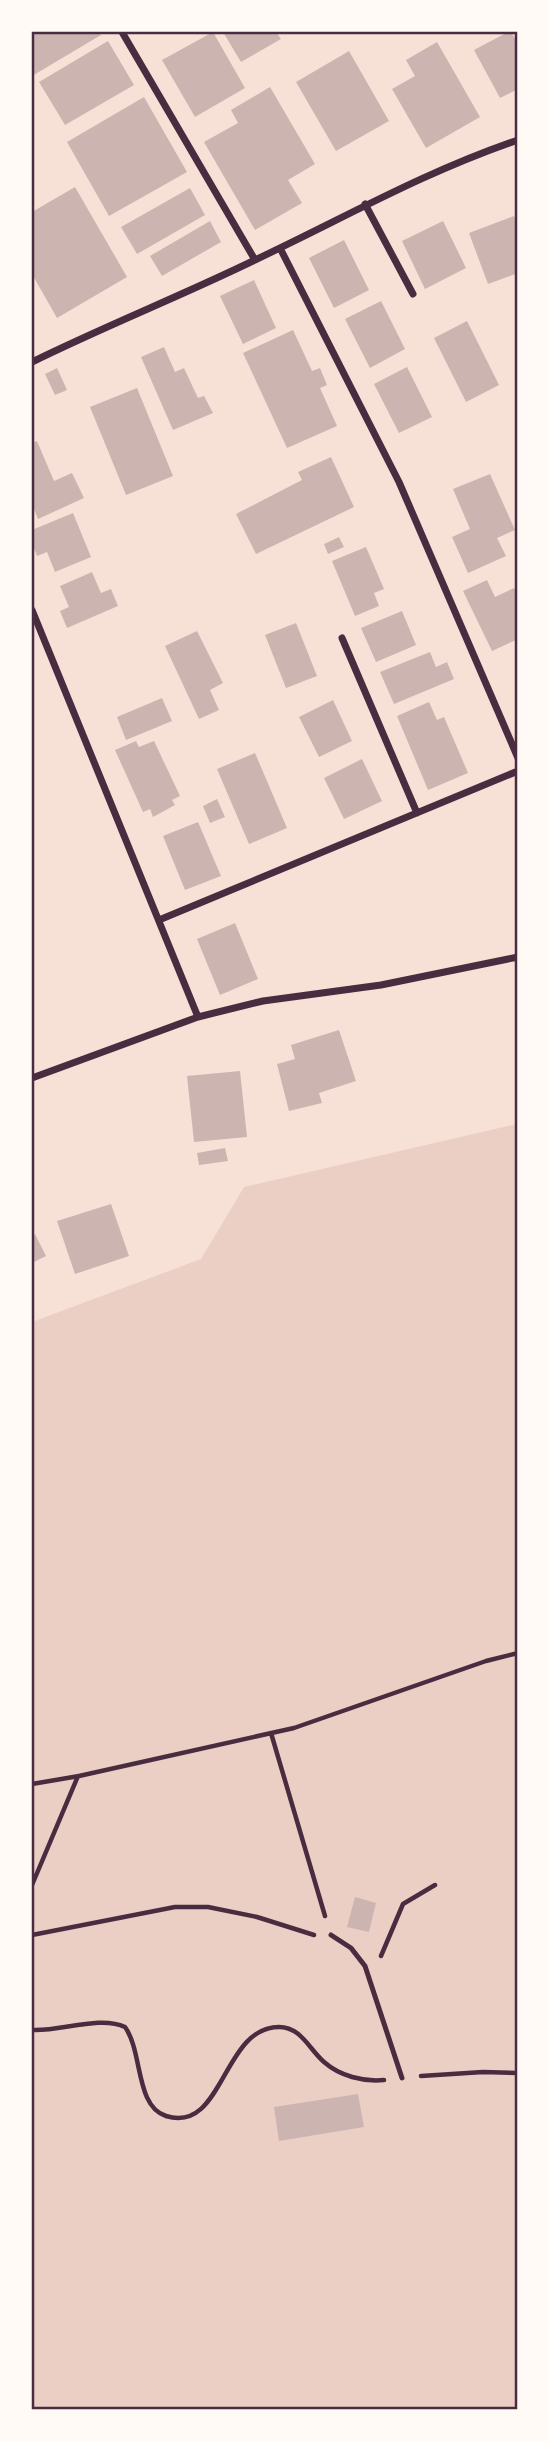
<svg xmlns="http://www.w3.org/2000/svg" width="549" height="2441" font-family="Signika,sans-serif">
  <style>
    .green { fill: #ebcfc5 }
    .building { fill: #ccb4b1 }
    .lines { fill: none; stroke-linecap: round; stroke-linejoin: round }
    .path { stroke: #4a2c40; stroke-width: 4.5 }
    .service { stroke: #4a2c40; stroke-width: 5 }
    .minor { stroke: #4a2c40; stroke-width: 7 }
    .neatline { fill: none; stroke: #4a2c40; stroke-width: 2.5 }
  </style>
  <rect width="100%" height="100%" fill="#f7e1d7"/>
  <!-- green -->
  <path class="green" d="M517 1124V2409L32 2410V1322L201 1259 244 1187Z"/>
  <!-- building -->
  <path class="building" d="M32 32H99L101 35 32 76Z
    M213 32 245 88 195 117 162 60Z
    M223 32H276L281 39 241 62Z
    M508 32H511L518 44V89L500 98 474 50Z
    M108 41 134 85 65 125 39 82Z
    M437 42 480 117 426 148 392 89 415 76 406 60Z
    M349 51 389 121 336 151 296 82Z
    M270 87 315 164 288 180 302 203 255 230 204 142 238 123 231 110Z
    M144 97 187 172 109 216 67 142Z
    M75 187 127 277 57 318 32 274V212Z
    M190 188 205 215 137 254 121 227Z
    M514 216 518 226V273L488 284 469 233Z
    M210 221 221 242 162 276 150 256Z
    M443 221 466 268 425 289 402 241Z
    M344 240 369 290 334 308 309 258Z
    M254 280 276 328 243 344 220 296Z
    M381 301 405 349 370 368 345 319Z
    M467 321 499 385 466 402 434 338Z
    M293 330 312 371 320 368 327 385 320 388 337 426 287 448 243 353Z
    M164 347 175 372 184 368 198 398 204 396 213 413 173 430 141 357Z
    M407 367 432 417 399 433 374 384Z
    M57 368 67 390 55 395 45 374Z
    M137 388 173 476 126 495 90 407Z
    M37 441 54 481 72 473 84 498 38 519 32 504V443Z
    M331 457 354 507 256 554 236 514 302 480 298 472Z
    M490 474 515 530 497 538 506 556 468 573 452 537 470 529 453 489Z
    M73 513 91 557 55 572 47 552 37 556 32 543V530Z
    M339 537 344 547 328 554 324 544Z
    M366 547 384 589 374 593 379 606 355 616 332 561Z
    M92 572 101 593 111 589 118 606 67 628 60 611 69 607 60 586Z
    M487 580 495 597 514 588 518 596V639L492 651 463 591Z
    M402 611 416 645 376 662 361 628Z
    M296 623 317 676 286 688 265 635Z
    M197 631 223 683 210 690 219 710 199 719 165 646Z
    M430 652 436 667 447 662 454 679 394 704 380 672Z
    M162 698 172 721 126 740 117 717Z
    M333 700 352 741 319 757 299 717Z
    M429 702 437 720 444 717 468 773 428 790 397 716Z
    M136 741 139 747 154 741 180 796 172 800 175 805 153 817 150 809 143 812 115 750Z
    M255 753 287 828 249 844 217 769Z
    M362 759 382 801 344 819 324 778Z
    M217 799 225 817 210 823 203 806Z
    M198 822 221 876 185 890 163 836Z
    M235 923 258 979 220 995 197 939Z
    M339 1030 356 1081 319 1093 322 1103 289 1111 277 1064 295 1059 291 1045Z
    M240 1071 247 1137 194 1142 187 1076Z
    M225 1148 228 1161 199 1165 197 1153Z
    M111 1204 129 1256 75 1274 57 1221Z
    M35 1234 46 1256 32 1263V1236Z
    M355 1897 376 1903 369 1932 347 1927Z
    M358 2094 364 2127 279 2141 274 2107Z"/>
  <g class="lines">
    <!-- path -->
    <path class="path" d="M271 1733 325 1916
      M32 1784 79 1776 294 1728 486 1661 518 1653
      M32 1885 78 1776
      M32 1935 175 1907H208L257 1917 314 1935
      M381 1956 403 1904 435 1885
      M32 2030C59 2032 100 2015 125 2027 143 2052 135 2106 166 2116 224 2134 222 2027 279 2027 301 2027 309 2049 324 2062 340 2076 363 2082 384 2080
      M421 2076 483 2072 518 2073"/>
    <!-- service -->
    <path class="service" d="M331 1935 351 1948 365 1966 402 2078"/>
    <!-- minor -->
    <path class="minor" d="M122 32 255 260
      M365 204 413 294
      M280 248 399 482 518 758
      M32 362C105 326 181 296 255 260 344 218 424 172 518 140
      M32 610 198 1017
      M342 638 417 813
      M159 920 518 771
      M32 1078 198 1017 263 1001 381 985 518 957"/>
  </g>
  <!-- border -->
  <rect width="549" height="2441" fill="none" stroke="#fffaf5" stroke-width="66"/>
  <rect x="33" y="33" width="483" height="2375" class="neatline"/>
</svg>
